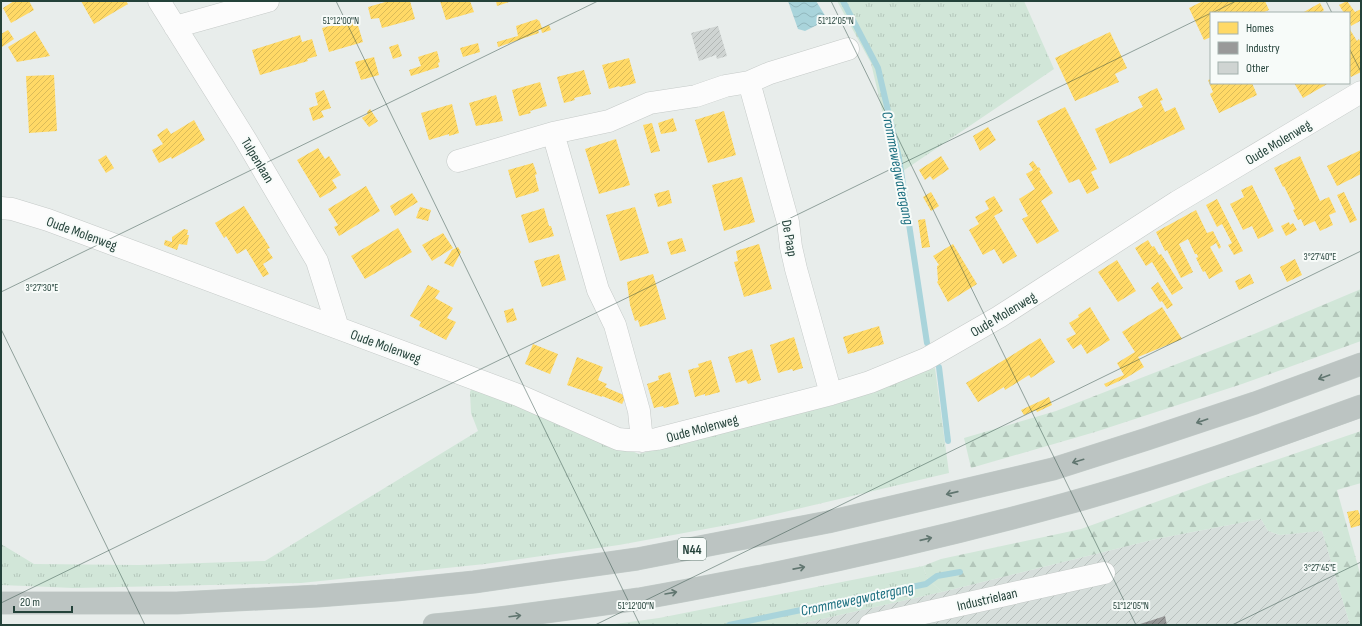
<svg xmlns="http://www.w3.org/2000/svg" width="1362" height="626" font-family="'Sofia Sans Condensed',sans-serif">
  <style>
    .industrial { fill: url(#industrial-furrows) }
    .grass { fill: url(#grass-tufts) }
    .forest { fill: url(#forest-firs) }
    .water { fill: url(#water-waves) }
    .homes { fill: url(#homes-hatch) }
    .industry { fill: url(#industry-hatch) }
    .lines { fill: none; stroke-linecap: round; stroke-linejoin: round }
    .stream { stroke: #a9d4db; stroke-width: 6 }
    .building { fill: url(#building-hatch) }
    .minor-casing { stroke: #c5cac8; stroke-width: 23 }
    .highway-casing { stroke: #c3ccc9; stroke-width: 23 }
    .minor { stroke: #fcfcfc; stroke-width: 22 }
    .highway { stroke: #bcc4c2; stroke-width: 22 }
    .oneway { stroke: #617670 }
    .ticks { fill: none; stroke: #24423a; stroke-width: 1; stroke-opacity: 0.45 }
    .labels { text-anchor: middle; stroke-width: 4; stroke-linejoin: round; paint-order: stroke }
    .shield { fill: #f7fbf9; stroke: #637a73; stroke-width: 1 }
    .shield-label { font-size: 13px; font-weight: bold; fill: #24423a }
    .street-label { font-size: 14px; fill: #24423a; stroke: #f7fbf9 }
    .water-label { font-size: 15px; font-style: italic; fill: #1c6f80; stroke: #f7fbf9 }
    .ticks-label { font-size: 10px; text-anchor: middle; fill: #24423a; stroke: #f7fbf9; stroke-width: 4; stroke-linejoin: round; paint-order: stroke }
  </style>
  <defs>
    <pattern id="industrial-furrows" width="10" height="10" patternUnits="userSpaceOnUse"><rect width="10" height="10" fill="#d6dedb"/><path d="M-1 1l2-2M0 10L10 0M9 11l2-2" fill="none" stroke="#b8c0bd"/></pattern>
    <pattern id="grass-tufts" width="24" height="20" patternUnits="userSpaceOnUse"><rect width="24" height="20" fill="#d1e6d8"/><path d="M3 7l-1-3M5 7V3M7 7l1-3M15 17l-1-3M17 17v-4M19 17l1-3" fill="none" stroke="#b3c6ba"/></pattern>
    <pattern id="forest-firs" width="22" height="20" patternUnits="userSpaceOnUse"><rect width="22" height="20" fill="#d1e6d8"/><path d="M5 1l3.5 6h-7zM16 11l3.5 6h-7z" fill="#b3c6ba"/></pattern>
    <pattern id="water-waves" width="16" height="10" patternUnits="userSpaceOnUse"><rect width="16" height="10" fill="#a9d4db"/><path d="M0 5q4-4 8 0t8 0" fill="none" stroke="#91b7bd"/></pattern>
    <pattern id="homes-hatch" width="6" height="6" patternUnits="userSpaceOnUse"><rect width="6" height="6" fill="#ffd966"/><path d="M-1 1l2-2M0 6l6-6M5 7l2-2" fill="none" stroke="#dabb59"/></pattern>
    <pattern id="industry-hatch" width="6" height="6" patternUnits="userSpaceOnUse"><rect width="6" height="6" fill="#999"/><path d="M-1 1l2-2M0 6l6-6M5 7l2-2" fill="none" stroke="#7d7e7e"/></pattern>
    <pattern id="building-hatch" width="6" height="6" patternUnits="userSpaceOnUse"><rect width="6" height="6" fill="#cfd4d2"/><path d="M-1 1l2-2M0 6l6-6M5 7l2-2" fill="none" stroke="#b2b7b5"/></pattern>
  </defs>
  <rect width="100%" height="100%" fill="#e8edeb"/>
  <!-- industrial -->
  <path class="industrial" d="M1261 519 1268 531 1280 535 1322 531 1350 625H795L942 592 1156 539Z"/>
  <!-- grass -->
  <path class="grass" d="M837 1H1024L1054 69 897 175 871 63Z
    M935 368 949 473 738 523 619 545 485 564 301 583 74 588 1 585V544L34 564 139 565 265 561 478 431 471 413 470 392 474 384 639 454 874 388Z
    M923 566 927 578 942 592 795 625H608L659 618Z"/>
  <!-- forest -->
  <path class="forest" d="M1361 289V341L1242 384 1095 432 971 468 964 438 1056 411 1254 334Z
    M1361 431V483L1337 490 1361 577V625H1350L1322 531 1280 535 1268 531 1261 519 1156 539 942 592 927 578 923 566 941 559 1081 529 1214 481Z"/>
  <!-- water -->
  <path class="water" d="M788 1H816L826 17 821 23 805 31 798 29Z"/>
  <!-- homes -->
  <path class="homes" d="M14 1H29L34 10 11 23 3 8Z
    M81 1H126L128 4 94 24Z
    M389 1H410L415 19 382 28 379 18 371 19 368 7Z
    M440 1H470L474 12 446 20Z
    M496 1H512L497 6Z
    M1203 1H1265L1269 10 1262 13H1211V37L1204 40 1189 8Z
    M1347 1 1355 12 1361 9V23L1360 21 1351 26 1349 22V13H1344L1339 5Z
    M1320 3 1324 10 1322 12V13H1302Z
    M356 19 363 42 329 52 322 28Z
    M537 19 538 21 539 20 542 28 549 25 551 30 542 33 541 29 538 30 539 33 498 47 497 42 518 36 516 26Z
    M1349 28 1357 41 1359 39 1361 43V72L1351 77 1349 74Z
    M8 30 14 39 2 47 1 34Z
    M35 31 50 56 17 62 8 47Z
    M1110 32 1127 68 1115 74 1119 82 1075 101 1055 58Z
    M300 35 302 42 312 39 317 56 307 59 308 61 260 75 252 50Z
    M478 43 480 52 463 57 460 48Z
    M398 44 402 56 393 59 389 47Z
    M437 51 440 62 438 63 439 67 411 76 409 70 421 66 418 57Z
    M374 57 379 75 361 80 355 62Z
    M629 58 636 83 620 87 619 86 609 89 602 65Z
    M584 70 591 94 574 98 575 100 564 103 557 77Z
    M54 75 57 131 29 133 26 76Z
    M1211 79V83H1252L1257 95 1219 113 1210 94 1213 92 1208 80Z
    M540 82 547 106 530 111 531 113 519 116 512 90Z
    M1294 83H1329L1303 98Z
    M1157 88 1163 100 1160 101 1165 112 1175 107 1185 129 1110 164 1095 129 1143 107 1138 97Z
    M324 90 331 108 321 111 324 117 313 121 309 108 318 105 315 93Z
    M496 95 503 121 476 126 469 103Z
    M452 104 459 133 449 136V134L429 140 421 113Z
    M1065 107 1097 169 1091 172 1099 188 1087 194 1079 179 1069 183 1037 121Z
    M370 109 378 121 369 127 362 118 368 114 367 112Z
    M724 111 736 155 708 163 695 120Z
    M673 118 677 131 661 134 658 123Z
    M194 120 205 140 172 159 171 157 159 163 152 150 163 144 157 135 167 128 171 134Z
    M652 123 660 151 651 153 643 125Z
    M988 127 996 140 980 151 973 136Z
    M616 139 630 185 599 194 585 149Z
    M318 148 325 159 329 156 341 175 332 180 337 188 320 198 297 160Z
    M1361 150V174L1337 186 1327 166Z
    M106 155 114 168 106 173 98 160Z
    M941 156 949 169 933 180 930 176 925 180 919 170Z
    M1300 156 1320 201 1329 197 1336 212 1329 215 1333 225 1320 231 1315 221 1304 226 1301 219 1298 220 1293 210 1295 209 1284 186 1283 187 1274 168Z
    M1033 161 1038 168 1039 167 1041 170 1039 171 1053 193 1041 201 1059 231 1037 244 1022 219 1028 216 1019 199 1035 189 1026 174 1033 170 1029 164Z
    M533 163 537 174 535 175 539 191 516 198 508 170Z
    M742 177 755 222 724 231 712 185Z
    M1252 185 1274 231 1258 239 1252 226 1243 230 1230 204 1244 197 1241 190Z
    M366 186 380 211 339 236 334 227 338 225 328 209Z
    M669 190 672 203 658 207 654 194Z
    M931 192 939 206 931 211 923 197Z
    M1344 192 1357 220 1350 223 1337 195Z
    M412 193 418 202 395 216 390 206Z
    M994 196 1003 211 994 216 1017 256 1003 264 994 249 983 255 969 230 979 224 975 217 989 209 985 201Z
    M1217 199 1243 251 1234 255 1228 245 1232 243 1222 224 1217 227 1206 205Z
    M244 206 270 248 267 249 273 258 263 264 269 274 263 277 246 249 237 254 226 236 224 238 215 223Z
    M420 207 431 210 428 221 416 218Z
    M635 207 649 253 620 261 606 215Z
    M544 208 549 226H551L554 236 529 243 521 215Z
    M1196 210 1207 233 1213 231 1221 247 1219 249 1216 243 1210 247 1223 271 1209 279 1205 271 1203 272 1196 258 1198 257 1197 254H1195L1188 239 1179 244 1193 272 1181 278 1167 250 1165 251 1156 232Z
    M925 219 930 247 922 248 918 220Z
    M1289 222 1290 225 1293 223 1297 230 1286 236 1281 226Z
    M398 228 412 252 365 279 351 256Z
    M184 229 188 230 187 235H189L187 245 179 244 177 250 164 245 165 240 172 242V237Z
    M443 233 453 248 432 261 422 245Z
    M682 238 686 251 671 255 667 242Z
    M1148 240 1152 247 1154 246 1159 255 1161 254 1183 288 1172 295 1152 262 1146 266 1135 248Z
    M759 244 772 289 744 297 734 262 738 261 736 251Z
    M953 244 977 284 948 302 937 282 938 281 937 266 939 265 933 256Z
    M458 247 461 252 453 267 444 263 452 250Z
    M559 254 566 280 542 287 534 261Z
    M1295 259 1302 275 1287 282 1280 267Z
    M1117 260 1136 291 1118 302 1098 272Z
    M653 274 666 319 640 327 638 320 635 321 630 305 627 282Z
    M1250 274 1254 283 1239 290 1235 281Z
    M1158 282 1173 305 1167 309 1162 301 1160 302 1151 288Z
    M428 285 440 291 435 298 453 308 447 318 456 322 446 340 419 326 421 322 410 316Z
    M1090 307 1110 340 1087 354 1081 344 1073 349 1066 339 1076 334 1069 323 1079 317 1078 315Z
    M1162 307 1182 339 1138 357 1144 367 1126 378 1106 387 1104 384 1124 375 1117 363 1135 352 1122 332Z
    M513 308 517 320 507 323 504 311Z
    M879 326 884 344 848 354 843 337Z
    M794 337 803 368 793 371 792 369 778 373 770 345Z
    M1040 338 1055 362 1031 378 1029 375 1005 390 1004 387 978 402 966 383Z
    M533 344 558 354 550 374 525 364Z
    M752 349 761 380 748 384 746 380 736 383 728 357Z
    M577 357 603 367 598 380 607 384 605 387 626 396 622 404 602 396V397L567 385Z
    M711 360 720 392 705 396V394L695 397 688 370 699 367 698 364Z
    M670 372 679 404 664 408 663 406 654 408 647 384 659 380 658 376Z
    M1049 397 1052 405 1037 412 1036 410 1024 415 1021 410Z
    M1358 510 1361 518V525L1351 528 1347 512Z"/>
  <!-- industry -->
  <path class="industry" d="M1165 616 1167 625H1137Z"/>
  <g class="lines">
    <!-- stream -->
    <path class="stream" d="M843 1 878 68 899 158 927 343
      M939 367 948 441
      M729 625 926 584 937 576 960 572"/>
  </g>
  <!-- building -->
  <path class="building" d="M718 26 727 56 717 59 716 55 699 61 691 33Z"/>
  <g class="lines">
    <defs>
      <path id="minor" d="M159 1 244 137 317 261 338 328
        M175 27 268 1
        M749 82 788 222 791 247 796 269 831 394
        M553 133 598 290 615 325 639 411 642 441
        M458 161 553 133 609 121 650 103 696 96 725 86 749 82 770 73 848 49
        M1 208 12 209 48 220 518 395 618 439C632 441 644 441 657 439L831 394 870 382 926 359 999 317 1177 202 1361 92
        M870 625 1104 573"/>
      <path id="highway" d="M1 603H177L318 596 396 590 474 582 637 559 828 522 1053 469 1147 439 1255 403 1361 364
        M434 625C503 618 571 609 639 599 685 591 730 582 776 573 873 553 970 530 1065 504 1165 477 1264 441 1361 406"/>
    </defs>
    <!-- minor casing -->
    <use href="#minor" class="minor-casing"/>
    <!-- highway casing -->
    <use href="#highway" class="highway-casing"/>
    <!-- minor -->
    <use href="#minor" class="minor"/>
    <!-- highway -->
    <use href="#highway" class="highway"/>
  </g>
  <!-- one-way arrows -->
  <defs><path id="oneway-shaft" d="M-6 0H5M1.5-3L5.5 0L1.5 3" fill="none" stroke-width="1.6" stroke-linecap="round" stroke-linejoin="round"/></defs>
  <g class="oneway">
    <use href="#oneway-shaft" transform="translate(1324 377) rotate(160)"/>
    <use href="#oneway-shaft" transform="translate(1202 421) rotate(161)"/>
    <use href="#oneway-shaft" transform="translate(1078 461) rotate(163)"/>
    <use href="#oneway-shaft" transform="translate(952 493) rotate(167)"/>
    <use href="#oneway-shaft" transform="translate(926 539) rotate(-13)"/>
    <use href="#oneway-shaft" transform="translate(799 568) rotate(-11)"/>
    <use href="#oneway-shaft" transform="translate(671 593) rotate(-10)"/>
    <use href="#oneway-shaft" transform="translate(515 616) rotate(-7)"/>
  </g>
  <!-- ticks -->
  <path class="ticks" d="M336 1 640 625M831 1 1136 625M1326 1 1332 13M1212 13 1236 1M1349 48 1361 72M1 292 598 1M1 329 145 625M1 603 1211 13M595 625 1361 251M1232 625 1361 562"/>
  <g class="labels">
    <!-- shield labels -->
    <rect class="shield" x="678" y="538" width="28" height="22" rx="3"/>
    <g class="shield-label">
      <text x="692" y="554">N44</text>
    </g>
    <!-- street labels -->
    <g class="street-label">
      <text transform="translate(1278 142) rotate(-31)" y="5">Oude Molenweg</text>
      <text transform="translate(258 160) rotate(59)" y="5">Tulpenlaan</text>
      <text transform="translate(82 233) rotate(20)" y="5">Oude Molenweg</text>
      <text transform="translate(790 238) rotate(80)" y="5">De Paap</text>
      <text transform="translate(1003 314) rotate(-31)" y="5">Oude Molenweg</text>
      <text transform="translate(386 346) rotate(20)" y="5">Oude Molenweg</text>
      <text transform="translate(702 428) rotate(-15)" y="5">Oude Molenweg</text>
      <text transform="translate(987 599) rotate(-13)" y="5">Industrielaan</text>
    </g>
    <!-- water labels -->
    <g class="water-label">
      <text transform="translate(898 168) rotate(79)" y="5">Crommewegwatergang</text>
      <text transform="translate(857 599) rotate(-12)" y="5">Crommewegwatergang</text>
    </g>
  </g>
  <g class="ticks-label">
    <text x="341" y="24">51°12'00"N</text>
    <text x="836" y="24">51°12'05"N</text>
    <text x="1320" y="260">3°27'40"E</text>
    <text x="42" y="291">3°27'30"E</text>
    <text x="1320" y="571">3°27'45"E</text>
    <text x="636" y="609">51°12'00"N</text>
    <text x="1131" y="609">51°12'05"N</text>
  </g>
  <!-- border -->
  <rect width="1362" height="626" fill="none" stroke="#24423a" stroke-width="4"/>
  <!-- legend -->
  <rect x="1210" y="12" width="140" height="72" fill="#f7fbf9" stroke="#a3b1ad"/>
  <rect x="1218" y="22" width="20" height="12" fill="#ffd966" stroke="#a3b1ad"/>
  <text x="1246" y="32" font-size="12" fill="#24423a">Homes</text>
  <rect x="1218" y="42" width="20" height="12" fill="#999999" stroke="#a3b1ad"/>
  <text x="1246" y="52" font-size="12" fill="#24423a">Industry</text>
  <rect x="1218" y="62" width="20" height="12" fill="#cfd4d2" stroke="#a3b1ad"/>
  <text x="1246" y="72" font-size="12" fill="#24423a">Other</text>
  <!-- scale -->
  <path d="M14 606v6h58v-6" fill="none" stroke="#24423a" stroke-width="2"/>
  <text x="20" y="606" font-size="12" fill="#24423a" stroke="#f7fbf9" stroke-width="3" paint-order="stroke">20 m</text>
</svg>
